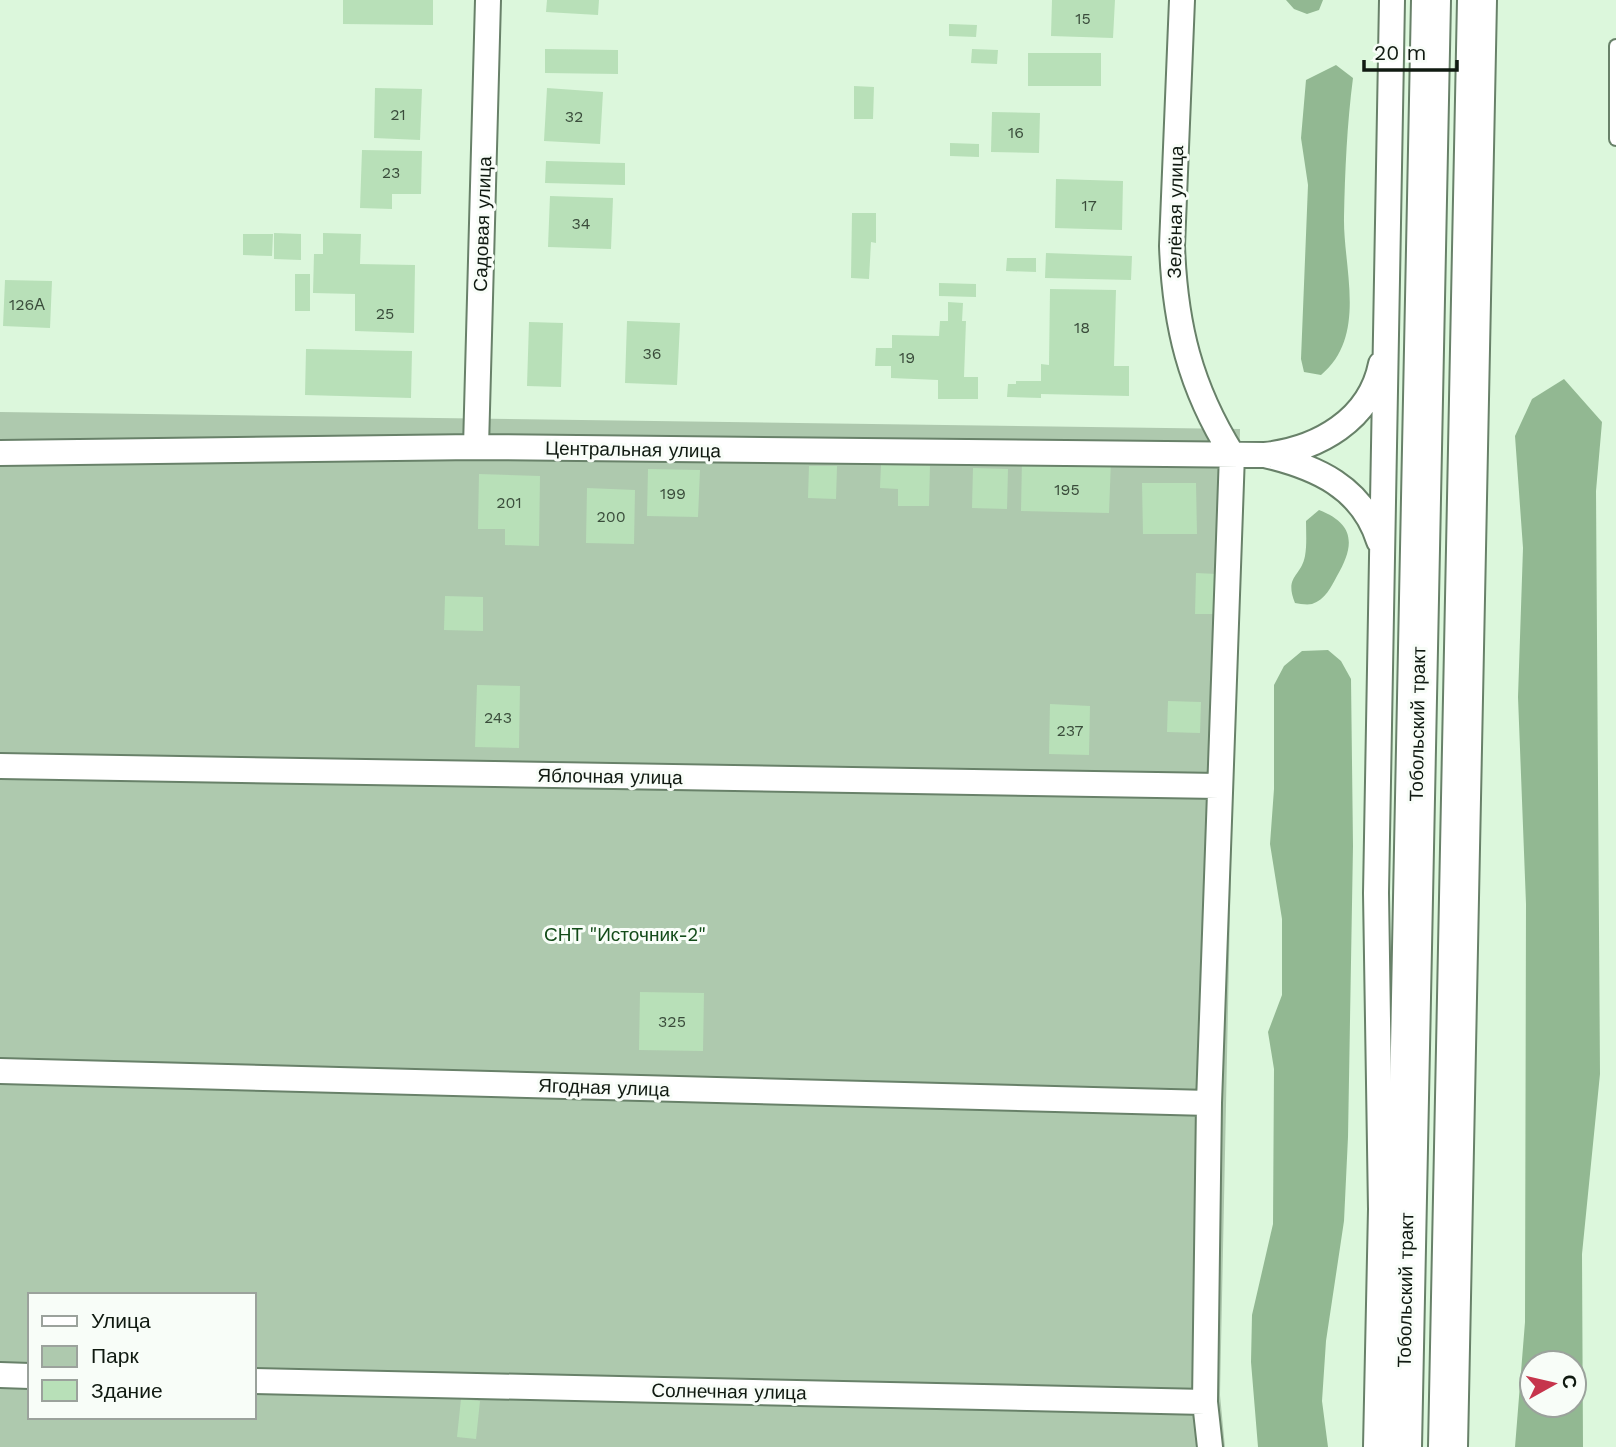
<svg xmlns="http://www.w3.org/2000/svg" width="1616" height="1447" font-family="'Work Sans',sans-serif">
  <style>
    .green { fill: #aec9ae; fill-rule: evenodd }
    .forest { fill: #92b892; fill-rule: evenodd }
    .building { fill: #b8e0b8 }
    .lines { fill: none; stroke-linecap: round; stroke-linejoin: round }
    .service-casing { stroke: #688169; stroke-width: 16 }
    .minor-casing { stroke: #688169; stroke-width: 28 }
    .trunk-casing { stroke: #688169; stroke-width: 42 }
    .service { stroke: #fff; stroke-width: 12 }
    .minor { stroke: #fff; stroke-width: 24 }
    .trunk { stroke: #fff; stroke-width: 38 }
    .labels { text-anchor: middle; stroke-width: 6; stroke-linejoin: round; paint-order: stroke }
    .number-label { font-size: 16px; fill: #3a4c3b }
    .street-label { font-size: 19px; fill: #101a11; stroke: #f8fdf8 }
    .park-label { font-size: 19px; fill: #134b19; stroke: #f8fdf8 }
  </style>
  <rect width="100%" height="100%" fill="#dcf7dc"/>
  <!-- green -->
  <path class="green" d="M0 412 1240 429 1220 1395 1225 1447H0ZM30 1295H254V1417H30Z"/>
  <!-- forest -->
  <path class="forest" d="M1286 0H1323L1319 10 1307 14 1294 9Z
    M1336 65 1353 78C1347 124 1345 171 1344 217 1343 268 1368 336 1321 375L1304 372 1301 359 1308 185 1301 138 1306 80Z
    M1564 379 1602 422 1596 491 1600 1074 1582 1254 1583 1447H1515L1525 1322 1526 904 1518 697 1523 548 1515 436 1532 399ZM1532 1363H1574V1405H1532Z
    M1319 510C1355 524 1355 545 1337 576 1331 587 1325 600 1312 604 1307 605 1300 604 1295 603 1284 576 1301 577 1305 556 1307 545 1306 532 1306 521Z
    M1328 650 1341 661 1351 679 1353 846 1348 1137 1344 1221 1326 1341 1322 1401 1328 1447H1258L1251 1362 1252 1315 1273 1224 1274 1069 1268 1032 1282 995V919L1270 844 1274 789V685L1284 666 1302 651Z"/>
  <!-- building -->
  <path class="building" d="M343 0H433V25L343 24Z
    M547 0H599L598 15 546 12Z
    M1052 0H1115L1113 38 1051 36Z
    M949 24 977 25 976 37 949 36Z
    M545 49 618 50V74L545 73Z
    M972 49 998 50 997 64 971 63Z
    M1028 53H1101V86H1028Z
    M854 86 874 87 873 119H854Z
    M375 88 422 89 420 140 374 138Z
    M547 88 603 92 600 144 544 141Z
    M992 112 1040 113 1039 153 991 152Z
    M950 143 979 144V157L950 156Z
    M362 150 422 151 421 194H392V209L360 208Z
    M546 161 625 163V185L545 183Z
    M1056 179 1123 181 1122 230 1055 228Z
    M550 196 613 198 611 249 548 247Z
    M852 213H876V243L871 242 869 279 851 278Z
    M274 233 301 234V260L274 259Z
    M323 233 361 234 360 264 415 265 414 333 355 331V294L313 293 314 254H323Z
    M243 234H273L272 256 243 255Z
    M1046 253 1132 256 1131 280 1045 278Z
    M1007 258H1036V272L1006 271Z
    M295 274H310V311H295Z
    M5 280 52 281 50 328 3 326Z
    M939 283 976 284V297L939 296Z
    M1050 289 1116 290 1114 366H1129V396L1041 394V398L1007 397 1008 384H1016V381H1041V364L1049 365Z
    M948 302 963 303 962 321H966L964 377H978V399H938V380L891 378V366H875L876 348H892V335L939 336 940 321H948Z
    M627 321 680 323 677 385 625 383Z
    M529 322 563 323 561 387 527 386Z
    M306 349 412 351 411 398 305 395Z
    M1022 459 1043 464 1093 466V460H1111L1109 513 1021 511Z
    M881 465 930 466 929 506H898V489L880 488Z
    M809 466H837L836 499 808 498Z
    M973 468 1008 469 1007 509 972 508Z
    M648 469 700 470 698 517 647 516Z
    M479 474 540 476 539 546 505 545V529H478Z
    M1142 483H1196L1197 534H1143Z
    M587 488 635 490 634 544 586 543Z
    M1196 573 1217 574 1216 614H1195Z
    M445 596 483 597V631L444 630Z
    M477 685 520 686 519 748 475 747Z
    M1168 701 1201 702 1200 733 1167 732Z
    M1050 704 1090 706 1089 755 1049 754Z
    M640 992 704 993 703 1051 639 1050Z
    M461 1399 480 1401 476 1439 457 1437Z"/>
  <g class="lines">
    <defs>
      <path id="service" d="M1616 46V139"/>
      <path id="minor" d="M1182 0 1172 246C1175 325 1190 387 1232 454L1209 1103 1205 1402 1210 1447
        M476 447 488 0
        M0 453 476 447 1265 455
        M1379 541C1362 487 1316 467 1265 455 1318 449 1370 420 1381 364
        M0 766 1219 786
        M0 1071 1209 1103
        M0 1375 30 1376
        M254 1381 1205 1402
        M1376 1447 1381 1209 1376 893 1392 0"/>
      <path id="trunk" d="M1402 1447 1431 0
        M1448 1447 1477 0"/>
    </defs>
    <!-- service casing -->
    <use href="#service" class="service-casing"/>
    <!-- minor casing -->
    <use href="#minor" class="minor-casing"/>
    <!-- trunk casing -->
    <use href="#trunk" class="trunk-casing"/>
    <!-- service -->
    <use href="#service" class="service"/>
    <!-- minor -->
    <use href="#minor" class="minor"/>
    <!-- trunk -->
    <use href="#trunk" class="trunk"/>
  </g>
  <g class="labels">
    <!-- number labels -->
    <g class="number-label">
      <text x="1083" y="24">15</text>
      <text x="398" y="120">21</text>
      <text x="574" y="122">32</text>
      <text x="1016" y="138">16</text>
      <text x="391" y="178">23</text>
      <text x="1089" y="211">17</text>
      <text x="581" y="229">34</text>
      <text x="27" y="310">126А</text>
      <text x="385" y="319">25</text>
      <text x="1082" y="333">18</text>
      <text x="652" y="359">36</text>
      <text x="907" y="363">19</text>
      <text x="1067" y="495">195</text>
      <text x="673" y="499">199</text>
      <text x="509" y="508">201</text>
      <text x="611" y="522">200</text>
      <text x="498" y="723">243</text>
      <text x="1070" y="736">237</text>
      <text x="672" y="1027">325</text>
    </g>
    <!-- street labels -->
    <g class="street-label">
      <text transform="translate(1175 212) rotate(-89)" y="7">Зелёная улица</text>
      <text transform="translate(482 224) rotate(-88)" y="7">Садовая улица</text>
      <text transform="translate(633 449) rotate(1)" y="7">Центральная улица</text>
      <text transform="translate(1417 724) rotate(-89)" y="7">Тобольский тракт</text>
      <text transform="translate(610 776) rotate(1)" y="7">Яблочная улица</text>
      <text transform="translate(604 1087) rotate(2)" y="7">Ягодная улица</text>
      <text transform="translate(1405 1290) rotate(-89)" y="7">Тобольский тракт</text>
      <text transform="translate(729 1391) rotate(1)" y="7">Солнечная улица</text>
    </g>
    <!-- park labels -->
    <g class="park-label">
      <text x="625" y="941">СНТ "Источник-2"</text>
    </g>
  </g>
  <!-- legend -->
  <rect x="28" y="1293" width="228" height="126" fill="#f8fdf8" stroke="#9ba29c" stroke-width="2"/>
  <rect x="42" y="1316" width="35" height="10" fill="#ffffff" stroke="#9ba29c" stroke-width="2"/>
  <text x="91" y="1328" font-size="21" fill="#101a11">Улица</text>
  <rect x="42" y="1346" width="35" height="21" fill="#aec9ae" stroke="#9ba29c" stroke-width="2"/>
  <text x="91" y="1363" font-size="21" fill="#101a11">Парк</text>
  <rect x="42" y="1380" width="35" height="21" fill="#b8e0b8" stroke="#9ba29c" stroke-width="2"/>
  <text x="91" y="1398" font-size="21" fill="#101a11">Здание</text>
  <!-- north arrow -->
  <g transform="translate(1553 1384) rotate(82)"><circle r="33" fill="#f8fdf8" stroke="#9ba29c" stroke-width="2"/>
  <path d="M0-5L12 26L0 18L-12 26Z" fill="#c6354c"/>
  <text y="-10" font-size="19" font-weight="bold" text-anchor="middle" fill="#101a11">С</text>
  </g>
  <!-- scale -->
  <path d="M1364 60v10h93v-10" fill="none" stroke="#101a11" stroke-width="3.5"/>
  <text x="1374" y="60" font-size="21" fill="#101a11" stroke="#f8fdf8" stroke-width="5" paint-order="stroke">20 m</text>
</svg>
